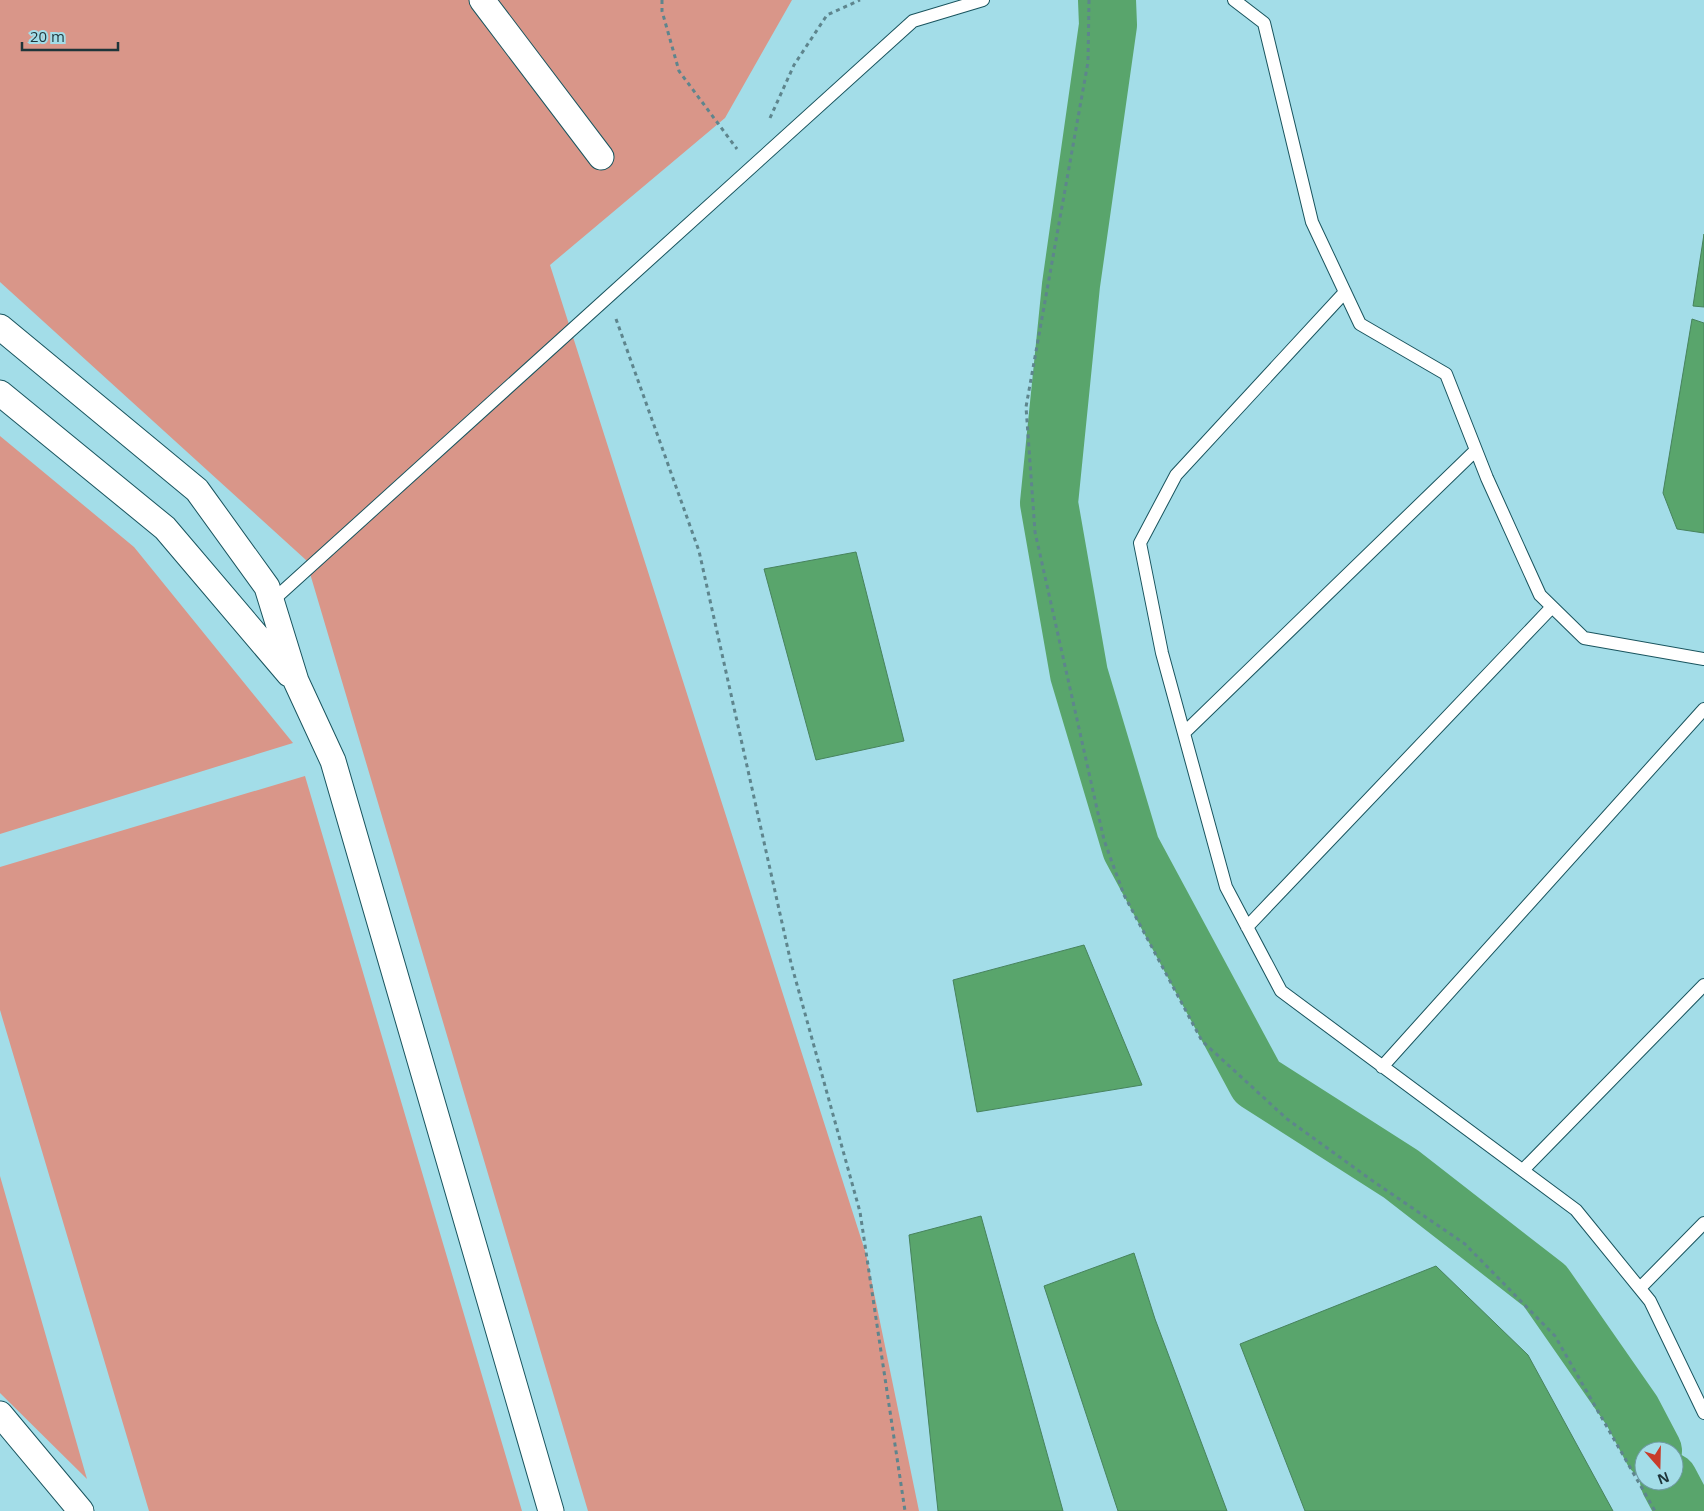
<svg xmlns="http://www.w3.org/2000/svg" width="1704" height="1511" font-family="'Open Sans',sans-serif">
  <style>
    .green { fill: #d99689 }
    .water { fill: #59a56c; stroke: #47835d }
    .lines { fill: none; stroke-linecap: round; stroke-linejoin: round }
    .river { stroke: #59a56c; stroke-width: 58 }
    .lane-casing { stroke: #19545e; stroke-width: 14 }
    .street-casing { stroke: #19545e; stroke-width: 27 }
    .path { stroke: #5e858d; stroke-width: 3; stroke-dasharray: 4 4; stroke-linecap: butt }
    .lane { stroke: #fff; stroke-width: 12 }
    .street { stroke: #fff; stroke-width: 25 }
  </style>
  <rect width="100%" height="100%" fill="#a3dde8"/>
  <!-- green -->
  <path class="green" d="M0 0H792L725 118 550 265 866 1254 919 1511H588L306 560 0 282Z
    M0 436 134 547 293 743 0 834Z
    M305 776 522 1511H149L0 1010V867Z
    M0 1176 87 1479 0 1393Z"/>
  <!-- water -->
  <path class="water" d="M1704 234V307L1693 306Z
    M1692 319 1704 323V533L1677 529 1663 493Z
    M856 552 904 741 816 760 764 569Z
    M1084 945 1142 1085 977 1112 953 980Z
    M981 1216 1063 1511H938L909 1235Z
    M1134 1253 1155 1319 1227 1511H1118L1044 1286Z
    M1436 1266 1528 1355 1613 1511H1305L1240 1344Z"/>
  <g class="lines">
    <!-- river -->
    <path class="river" d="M1107 0 1108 25 1071 285 1049 503 1079 674 1131 848 1257 1082 1401 1174 1545 1286 1632 1411 1653 1451
      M1669 1481 1685 1511"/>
    <defs>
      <path id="lane" d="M1234 0 1264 23 1312 222 1360 324 1446 374 1487 478 1540 595 1584 638 1704 659
        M1345 292 1176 475 1140 543 1162 653 1226 887 1281 991 1576 1210 1650 1301 1704 1413
        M271 602 913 21 983 0
        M1184 733 1476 450
        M1247 927 1552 607
        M1382 1067 1704 709
        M1523 1170 1704 985
        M1640 1288 1704 1223"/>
      <path id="street" d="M482 0 601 157
        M0 327 197 490 267 587 296 681 333 761 551 1511
        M0 393 165 528 289 674
        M0 1414 81 1511"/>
    </defs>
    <!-- lane casing -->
    <use href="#lane" class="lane-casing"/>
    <!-- street casing -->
    <use href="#street" class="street-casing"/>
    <!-- path -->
    <path class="path" d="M662 0V11L679 71 737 149
      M1089 0 1088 62 1026 407 1035 532 1104 840 1124 895 1202 1041 1287 1119 1370 1179 1465 1244 1555 1336 1655 1511
      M770 118 794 65 827 15 860 0
      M616 319 699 551 791 963 860 1212 905 1511"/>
    <!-- lane -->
    <use href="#lane" class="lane"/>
    <!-- street -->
    <use href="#street" class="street"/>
  </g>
  <!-- north arrow -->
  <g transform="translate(1659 1466) rotate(160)"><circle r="24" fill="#a3dde8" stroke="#6e9aa2"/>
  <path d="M0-4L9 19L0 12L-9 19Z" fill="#c83c2a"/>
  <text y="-8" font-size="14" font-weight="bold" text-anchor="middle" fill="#1e353a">N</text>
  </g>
  <!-- scale -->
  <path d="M22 42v8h96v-8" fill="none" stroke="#1e353a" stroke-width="2.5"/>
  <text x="30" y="42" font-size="15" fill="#1e353a" stroke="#a3dde8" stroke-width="4" paint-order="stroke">20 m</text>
</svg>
